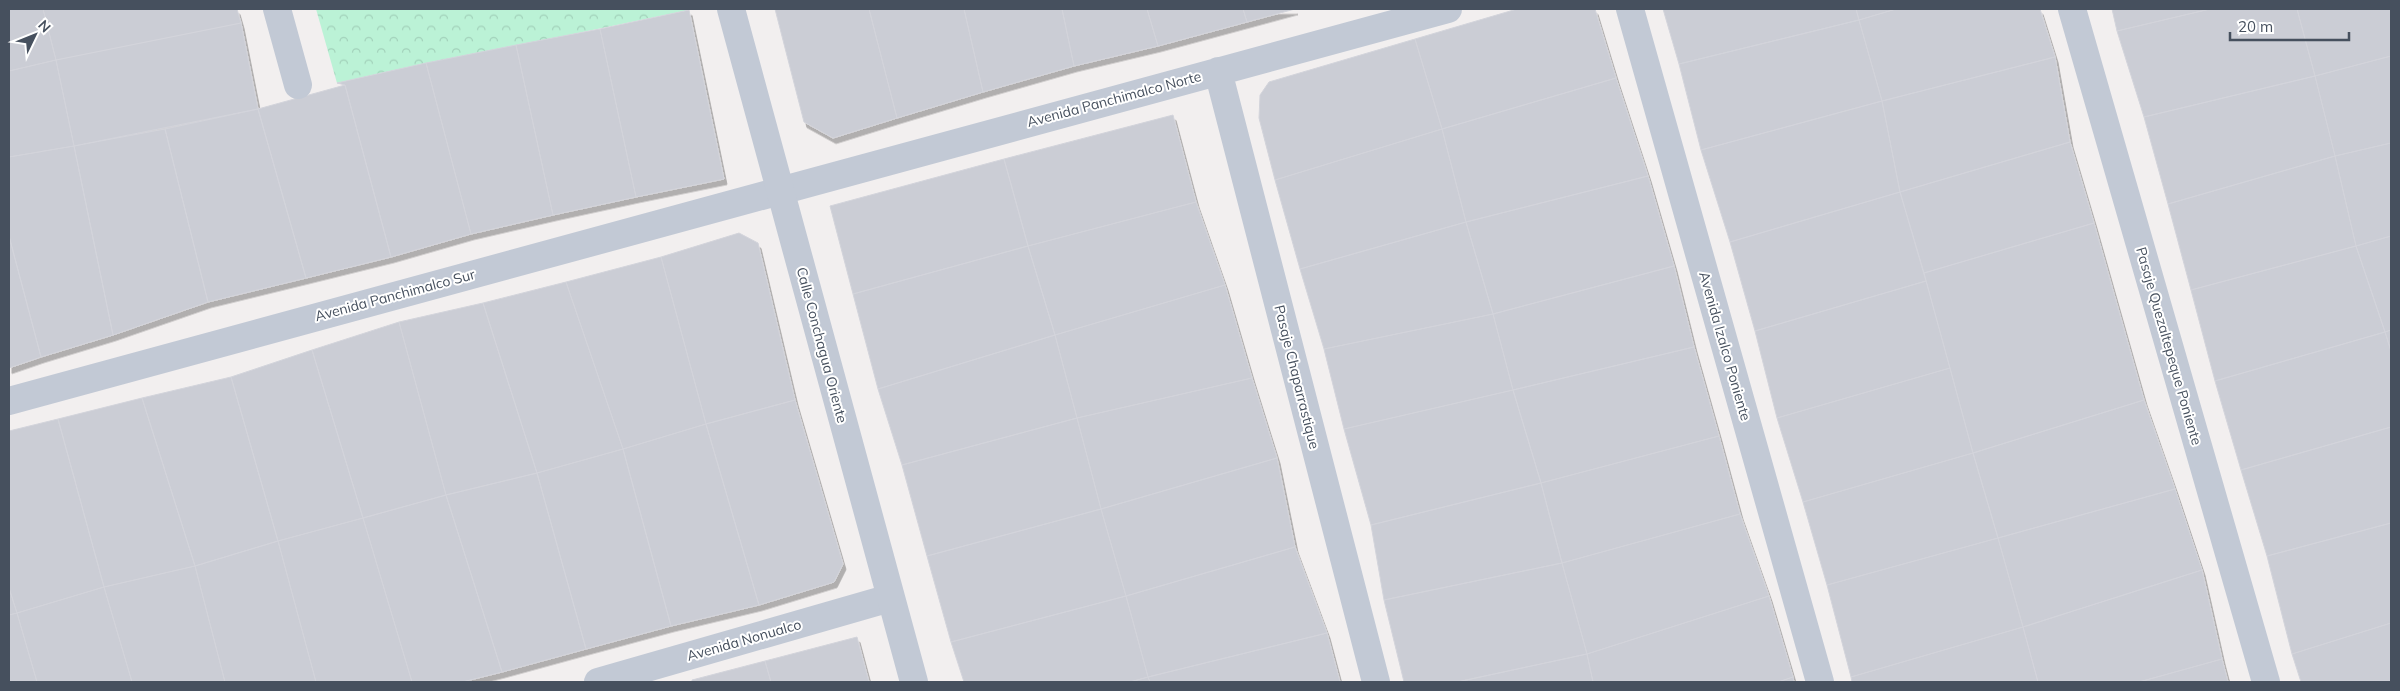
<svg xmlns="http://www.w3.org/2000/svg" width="2400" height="691" font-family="Mulish,sans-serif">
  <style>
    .forest { fill: url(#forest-crowns) }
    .building { fill: #cbcdd5; stroke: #d3d4db; filter: url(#shadow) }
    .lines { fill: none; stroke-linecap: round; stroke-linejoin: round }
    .minor { stroke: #c2c9d5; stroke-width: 28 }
    .tertiary { stroke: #c2c9d5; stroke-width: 28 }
    .labels { text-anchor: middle; stroke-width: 4; stroke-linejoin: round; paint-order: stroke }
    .street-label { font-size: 14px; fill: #46505e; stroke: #fff }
  </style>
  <defs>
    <pattern id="forest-crowns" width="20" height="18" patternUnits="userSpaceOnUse" patternTransform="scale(1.25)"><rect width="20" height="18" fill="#bbf2d6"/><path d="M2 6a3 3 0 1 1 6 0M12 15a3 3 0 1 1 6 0" fill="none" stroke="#a2d1ba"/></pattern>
    <filter id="shadow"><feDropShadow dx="3" dy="5.5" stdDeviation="0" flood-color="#0004"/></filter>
  </defs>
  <rect width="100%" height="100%" fill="#f2efef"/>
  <!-- forest -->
  <path class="forest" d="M316 9H689V10L337 83Z"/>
  <!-- building -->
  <path class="building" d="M9 9H43L56 60 9 71Z
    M43 9H237L241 23 56 60Z
    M775 9H869L897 118 833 138 804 122Z
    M869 9H964L983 92 897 118Z
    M964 9H1062L1074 66 983 92Z
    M1062 9H1147L1158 46 1074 66Z
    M1147 9H1243L1247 22 1158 46Z
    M1243 9H1295L1247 22Z
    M1517 9H1595L1616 78 1442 129 1415 39Z
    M1663 9H1856L1859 20 1679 64Z
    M1856 9H1896L1859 20Z
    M1896 9H2040L2055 57 1882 101 1859 20Z
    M2112 9H2210L2117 31Z
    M2210 9H2297L2315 76 2144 117 2117 31Z
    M2297 9H2391V56L2315 76Z
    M689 10 724 179 636 197 600 29Z
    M1859 20 1882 101 1701 150 1679 64Z
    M241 23 258 109 74 146 56 60Z
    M600 29 636 197 553 215 516 45Z
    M1415 39 1442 129 1275 180 1259 118 1260 95 1269 82Z
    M516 45 553 215 471 234 426 63Z
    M2391 56V143L2335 156 2315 76Z
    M2055 57 2070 142 1900 192 1882 101Z
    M56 60 74 146 9 157V71Z
    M426 63 471 234 391 257 345 85 337 83Z
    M2315 76 2335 156 2168 204 2144 117Z
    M1616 78 1648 176 1466 222 1442 129Z
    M345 85 391 257 306 278 258 109Z
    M1882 101 1900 192 1730 242 1701 150Z
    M258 109 306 278 208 302 165 129Z
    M1173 115 1196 202 1028 246 1004 159Z
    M165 129 208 302 113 335 74 146Z
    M1442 129 1466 222 1300 269 1275 180Z
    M2070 142 2094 223 1924 273 1900 192Z
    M2391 143V236L2356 246 2335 156Z
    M74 146 113 335 41 357 9 236V157Z
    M2335 156 2356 246 2191 290 2168 204Z
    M1004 159 1028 246 853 294 830 206Z
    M1648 176 1674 266 1493 314 1466 222Z
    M1900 192 1926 281 1755 331 1730 242Z
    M1196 202 1225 285 1055 335 1028 246Z
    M1466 222 1493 314 1324 349 1300 269Z
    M2094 223 2144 400 1973 453 1924 273Z
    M739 233 758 243 795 400 706 424 661 257Z
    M9 236 41 357 9 368Z
    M2391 236V330L2385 332 2356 246Z
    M1028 246 1055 335 878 389 853 294Z
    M2356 246 2385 332 2215 381 2191 290Z
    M661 257 706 424 623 449 566 282Z
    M1674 266 1694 347 1513 390 1493 314Z
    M1926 281 1950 368 1777 418 1755 331Z
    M566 282 623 449 537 473 483 303Z
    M1225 285 1252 378 1077 418 1055 335Z
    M483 303 537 473 446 495 399 322Z
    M1493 314 1513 390 1344 429 1324 349Z
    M399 322 446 495 363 518 312 350Z
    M2391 330V351L2385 332Z
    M2385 332 2391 351V427L2241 470 2215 381Z
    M1055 335 1077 418 902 465 878 389Z
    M1694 347 1719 436 1541 483 1513 390Z
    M312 350 363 518 278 541 231 377Z
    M1950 368 1973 453 1803 502 1777 418Z
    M231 377 278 541 195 566 142 398Z
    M1252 378 1277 458 1101 509 1077 418Z
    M1513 390 1541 483 1371 525 1344 429Z
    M142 398 195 566 104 587 58 419Z
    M795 400 843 564 834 582 759 605 706 424Z
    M2144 400 2175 489 1998 538 1973 453Z
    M1077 418 1101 509 927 556 902 465Z
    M58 419 104 587 17 613 9 588V431Z
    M706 424 759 605 671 626 623 449Z
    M2391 427V523L2267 556 2241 470Z
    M1719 436 1740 514 1562 563 1541 483Z
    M623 449 671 626 586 649 537 473Z
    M1973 453 1998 538 1827 585 1803 502Z
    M1277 458 1295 547 1126 596 1101 509Z
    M537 473 586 649 502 672 446 495Z
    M1541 483 1562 563 1384 600 1371 525Z
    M2175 489 2202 570 2023 627 1998 538Z
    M446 495 502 672 462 682H412L363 518Z
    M1101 509 1126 596 951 642 927 556Z
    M1740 514 1769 596 1587 654 1562 563Z
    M363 518 412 682H316L278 541Z
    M2391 523V623L2292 654 2267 556Z
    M1998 538 2023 627 1851 677 1827 585Z
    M278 541 316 682H225L195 566Z
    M1295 547 1327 633 1148 677 1126 596Z
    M1562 563 1587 654 1457 682H1404L1384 600Z
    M195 566 225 682H132L104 587Z
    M2202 570 2222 659 2139 682H2038L2023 627Z
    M104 587 132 682H37L17 613Z
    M9 588 17 613 9 615Z
    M1126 596 1148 677 1130 682H964L951 642Z
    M1769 596 1793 677 1778 682H1593L1587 654Z
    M17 613 37 682H9V615Z
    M2391 623V682H2301L2292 654Z
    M2023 627 2038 682H1852L1851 677Z
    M1327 633 1340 682H1150L1148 677Z
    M857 637 869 682H771L765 661Z
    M1587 654 1593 682H1457Z
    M2222 659 2228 682H2139Z
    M765 661 771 682H692V680Z
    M1148 677 1150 682H1130Z
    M1793 677 1794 682H1778Z"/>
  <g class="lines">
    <!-- minor -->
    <path class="minor" d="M277 9 298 85
      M1630 9 1820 682
      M2072 9 2266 682
      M1218 71 1376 682
      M9 401 1448 9
      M598 682 890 598"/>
    <!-- tertiary -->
    <path class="tertiary" d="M731 9 914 682"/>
  </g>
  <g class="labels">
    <!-- street labels -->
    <g class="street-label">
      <text transform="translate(1114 99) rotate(-15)" y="5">Avenida Panchimalco Norte</text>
      <text transform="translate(395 295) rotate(-15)" y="5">Avenida Panchimalco Sur</text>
      <text transform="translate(822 345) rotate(75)" y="5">Calle Conchagua Oriente</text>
      <text transform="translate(1725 346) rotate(74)" y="5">Avenida Izalco Poniente</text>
      <text transform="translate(2169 346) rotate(74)" y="5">Pasaje Quezaltepeque Poniente</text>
      <text transform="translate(1297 377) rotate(76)" y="5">Pasaje Chaparrastique</text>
      <text transform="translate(744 640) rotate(-16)" y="5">Avenida Nonualco</text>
    </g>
  </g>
  <!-- border -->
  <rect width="2400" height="691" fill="none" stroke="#46505e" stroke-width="20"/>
  <!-- north arrow -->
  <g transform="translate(35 35) rotate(47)" stroke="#ffffff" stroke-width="4" paint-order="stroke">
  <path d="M0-4L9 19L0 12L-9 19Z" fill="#46505e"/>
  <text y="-8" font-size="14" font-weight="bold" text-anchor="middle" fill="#46505e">N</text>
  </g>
  <!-- scale -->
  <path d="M2230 32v8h119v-8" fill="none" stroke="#46505e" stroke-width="2.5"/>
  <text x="2238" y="32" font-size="15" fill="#46505e" stroke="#ffffff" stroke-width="4" paint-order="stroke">20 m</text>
</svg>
